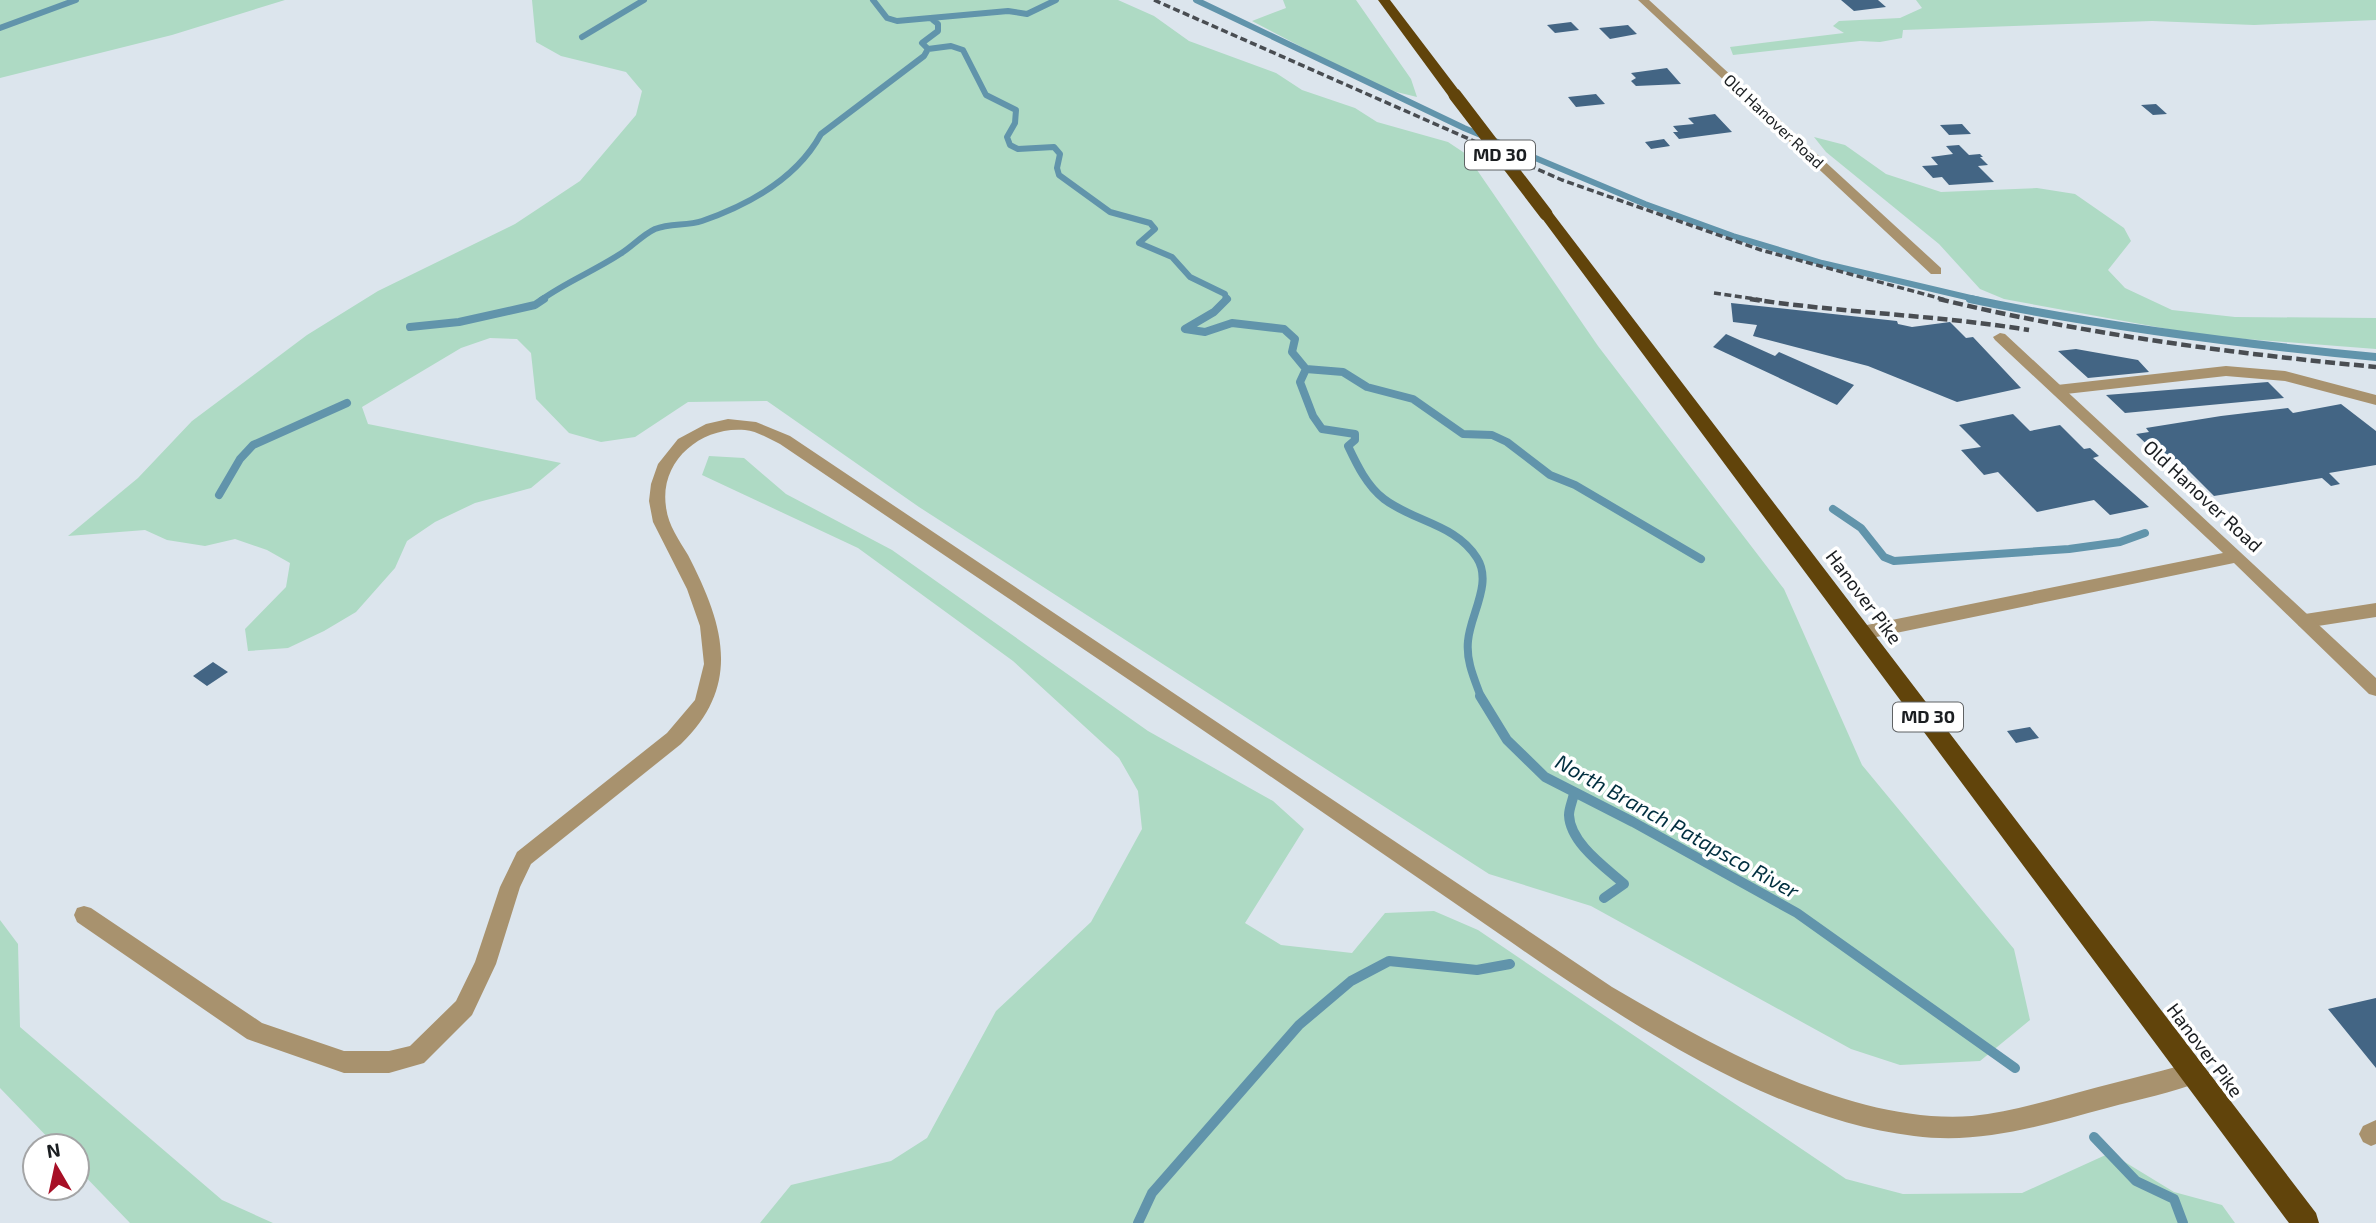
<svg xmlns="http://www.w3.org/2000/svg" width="2376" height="1223" font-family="'Exo 2',sans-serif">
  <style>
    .green { fill: #aedac4 }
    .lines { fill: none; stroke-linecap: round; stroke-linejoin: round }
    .stream-far2 { stroke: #6194ab; stroke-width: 6 }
    .stream-far1 { stroke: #6194ab; stroke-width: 8 }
    .stream { stroke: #6194ab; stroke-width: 10 }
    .building { fill: #436584 }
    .service { fill: #a8926e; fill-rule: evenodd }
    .minor { fill: #a8926e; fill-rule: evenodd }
    .trunk { fill: #61440b; fill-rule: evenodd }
    .rail-far1 { stroke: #494d52; stroke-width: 3.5; stroke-dasharray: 7 3.5; stroke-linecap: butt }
    .rail { stroke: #494d52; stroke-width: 4.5; stroke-dasharray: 10 4.5; stroke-linecap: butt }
    .trunk-bridge { stroke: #61440b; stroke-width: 13 }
    .labels { text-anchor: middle; stroke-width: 7; stroke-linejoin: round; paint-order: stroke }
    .far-street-label { font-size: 16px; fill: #1b1e21; stroke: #fff }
    .shield { fill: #fff; stroke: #5f6264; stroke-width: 2 }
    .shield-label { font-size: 18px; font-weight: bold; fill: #1b1e21 }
    .street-label { font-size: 19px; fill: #1b1e21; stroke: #fff }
    .water-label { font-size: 21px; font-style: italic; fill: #002e3f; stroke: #fff }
  </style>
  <rect width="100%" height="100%" fill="#dce5ed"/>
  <!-- green -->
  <path class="green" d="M0 0H285L172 35 0 78Z
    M532 0H1118L1154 16 1189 41 1276 73 1302 90 1355 108 1377 122 1448 142 1466 154 1598 346 1784 589 1862 765 2014 949 2030 1020 1980 1061 1900 1065 1851 1049 1591 906 1489 874 919 507 767 401 688 402 635 437 601 442 569 433 536 399 531 353 517 339 490 338 461 348 362 407 368 424 561 463 531 488 475 503 435 522 407 541 395 568 356 612 324 631 288 648 248 651 245 629 286 587 290 563 267 550 235 539 205 546 167 540 145 530 68 536 138 478 192 421 307 335 378 291 515 224 580 181 636 115 642 91 626 72 561 56 536 42Z
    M1283 0H1356L1411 79 1417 97 1380 88 1252 21 1286 8Z
    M1916 0H2376V20L2254 25 2152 21 1903 30 1902 38 1880 42 1860 41 1733 55 1730 47 1844 33 1833 26 1839 21 1900 18 1922 8Z
    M1814 137 1845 145 1886 174 1941 192 2037 188 2075 194 2124 228 2131 241 2108 270 2125 288 2172 310 2235 317 2376 318V349L2206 336 2004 299 1980 289 1939 244 1826 152Z
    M709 456 744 458 786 494 892 550 1148 731 1273 801 1304 829 1245 923 1281 945 1352 953 1385 913 1434 911 1478 930 1846 1179 1903 1194 2022 1193 2110 1153 2174 1192 2222 1205 2235 1223H760L791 1185 891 1161 927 1138 996 1011 1091 922 1142 829 1138 791 1119 758 1013 661 858 548 702 475Z
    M0 920 18 944 20 1027 222 1200 273 1223H130L77 1168V1146H56L0 1088Z"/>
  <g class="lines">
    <!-- stream-far2 -->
    <path class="stream-far2" d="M873 0 887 18 897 21 1008 11 1027 14 1056 0
      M1196 0 1464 128 1645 204 1733 236 1822 263 1979 300
      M0 28 76 0
      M582 37 644 0
      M928 49 951 46 963 50 986 95 1016 110 1015 123 1007 137 1010 145 1018 149 1054 147 1060 154 1057 168 1059 175 1110 212 1150 223 1155 229 1139 243 1172 257 1190 277 1225 294 1226 300
      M928 49 922 43 938 31V24L933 20
      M541 300C566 282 594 271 620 254 632 247 642 235 655 229 670 223 687 226 702 221 748 205 797 178 821 134L924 56 928 49"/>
    <!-- stream-far1 -->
    <path class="stream-far1" d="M1227 299 1214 312 1185 329 1205 332 1232 323 1284 329 1295 339 1292 352 1306 369
      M1970 299C2104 327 2240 344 2376 357
      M410 327 459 322 535 305 544 299
      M1306 369 1300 382 1313 416 1322 429 1355 434V440L1348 446C1357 465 1367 486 1384 499 1414 522 1456 524 1477 558 1493 583 1470 615 1468 641 1466 661 1474 678 1481 697
      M1306 369 1343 372 1367 387 1413 399 1463 434 1492 435 1507 442 1550 475 1575 485 1701 559
      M219 495 240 459 253 445 347 403
      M1833 509 1861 528 1884 557 1894 561 2069 549 2120 542 2145 533"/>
    <!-- stream -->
    <path class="stream" d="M1480 696 1507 740 1545 777 1633 822 1797 913 2015 1068
      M1574 793C1573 800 1569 808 1569 815 1570 843 1605 867 1624 884L1604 898
      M2094 1137 2136 1181 2174 1199 2183 1223
      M1138 1223 1152 1193 1299 1025 1351 981 1389 961 1477 970 1510 964"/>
  </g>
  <!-- building -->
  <path class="building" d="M1841 0H1878L1886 7 1854 11Z
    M1571 22 1579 30 1555 33 1547 25Z
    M1628 25 1637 34 1610 39 1599 28Z
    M1667 68 1681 84 1636 86 1631 81 1636 78 1631 73Z
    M1596 94 1605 104 1576 107 1568 97Z
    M2156 104 2167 114 2153 115 2141 105Z
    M1715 114 1732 132 1679 139 1673 132H1678L1673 126 1694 124 1688 118Z
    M1962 124 1971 134 1949 135 1940 125Z
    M1664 139 1670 146 1651 149 1645 142Z
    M1959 145 1969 155 1980 154 1983 157H1980L1988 165 1978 166 1994 182 1949 185 1942 177 1933 178 1922 166 1938 165 1931 157 1953 154 1946 146Z
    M1731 303 1897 321 1898 324 1912 327 1950 322 1966 338 1973 337 2021 388 1957 402 1868 366 1753 336 1757 325 1733 322Z
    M1726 334 1775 356 1779 352 1854 385 1837 405 1713 347Z
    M2076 349 2138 360 2149 372 2088 378 2058 351Z
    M2268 382 2284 398 2125 413 2106 395Z
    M2341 404 2376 431V465L2329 473 2340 484 2331 486 2322 478 2214 496 2177 459 2164 461 2136 434 2149 432 2146 428 2221 416 2288 408 2293 413Z
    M2013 414 2030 431 2060 425 2084 449 2090 448 2099 456 2093 458 2149 507 2110 515 2094 500 2037 512 1998 472 1984 475 1961 450 1981 447 1959 425Z
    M213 662 228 672 207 686 193 676Z
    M2030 727 2039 738 2016 743 2007 731Z
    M2376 998V1068L2328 1009Z"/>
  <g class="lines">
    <!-- service -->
    <path class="service" d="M2226 366 2285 371 2376 395V405L2285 381 2226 376 2057 395 2050 390 2057 385Z
      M728 419 756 422 790 436 1612 987C1713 1046 1851 1125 1972 1116 2004 1113 2035 1104 2065 1096 2108 1084 2151 1074 2194 1062L2202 1065 2205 1073 2202 1081C2172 1093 2139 1099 2107 1108 2043 1125 1982 1145 1914 1136 1769 1119 1616 1015 1498 933 1433 888 1367 843 1302 798 1129 679 954 562 780 444 769 439 757 431 745 430 701 426 659 461 666 507 668 525 679 540 688 555 723 623 743 684 681 744L531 864 520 887 496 964 472 1015 424 1063 389 1073H344L247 1039 77 922 74 915 77 908 84 906 91 908 262 1023 344 1051H389L410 1046 456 1001 475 962 500 887 517 852 667 733 695 700 704 664 700 626 687 589 653 522 649 501 651 484 658 464 678 439 706 424Z
      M2376 603V617L2305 628 2299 626 2296 621 2299 616 2305 614Z
      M2376 1120V1144L2371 1146 2363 1142 2359 1134 2363 1126Z"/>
    <!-- minor -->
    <path class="minor" d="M1638 0H1649L1941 268V274H1931Z
      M2000 333 2005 334 2376 678V696L2369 694 2234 563 1862 640 1856 638 1853 633 1856 628 1862 626 2223 553 1995 340 1993 337Z"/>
    <!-- trunk -->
    <path class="trunk" d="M1378 0H1390L1460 92V98H1450Z
      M1546 210 1551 211 2316 1213 2319 1223H2289L1541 217 1539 214Z"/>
    <!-- rail-far1 -->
    <path class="rail-far1" d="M1154 0 1562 180 1761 250 1946 300
      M1714 293 1762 300"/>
    <!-- rail -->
    <path class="rail" d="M1750 299C1843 313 1937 315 2029 330
      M1939 299C2083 334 2229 353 2376 367"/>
    <!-- trunk-bridge -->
    <path class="trunk-bridge" d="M1455 95 1546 214"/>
  </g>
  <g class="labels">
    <!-- far-street labels -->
    <g class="far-street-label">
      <text transform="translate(1774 121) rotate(43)" y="6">Old Hanover Road</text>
    </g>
    <!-- shield labels -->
    <g class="shield">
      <rect x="1465" y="140.5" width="70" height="29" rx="5"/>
      <rect x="1893" y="702.5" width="70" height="29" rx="5"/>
    </g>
    <g class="shield-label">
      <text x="1500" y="161">MD 30</text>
      <text x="1928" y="723">MD 30</text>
    </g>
    <!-- street labels -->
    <g class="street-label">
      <text transform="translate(2203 496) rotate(43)" y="7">Old Hanover Road</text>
      <text transform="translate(1864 597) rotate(53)" y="7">Hanover Pike</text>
      <text transform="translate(2205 1050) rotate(53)" y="7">Hanover Pike</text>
    </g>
    <!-- water labels -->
    <g class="water-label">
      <text transform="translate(1677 827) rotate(29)" y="7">North Branch Patapsco River</text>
    </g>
  </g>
  <!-- north arrow -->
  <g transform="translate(56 1167) rotate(351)"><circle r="33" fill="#ffffff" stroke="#a4a5a6" stroke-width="2"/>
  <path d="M0-5L12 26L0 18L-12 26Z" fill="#a70f26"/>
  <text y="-10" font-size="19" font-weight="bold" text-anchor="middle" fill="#1b1e21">N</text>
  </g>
</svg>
